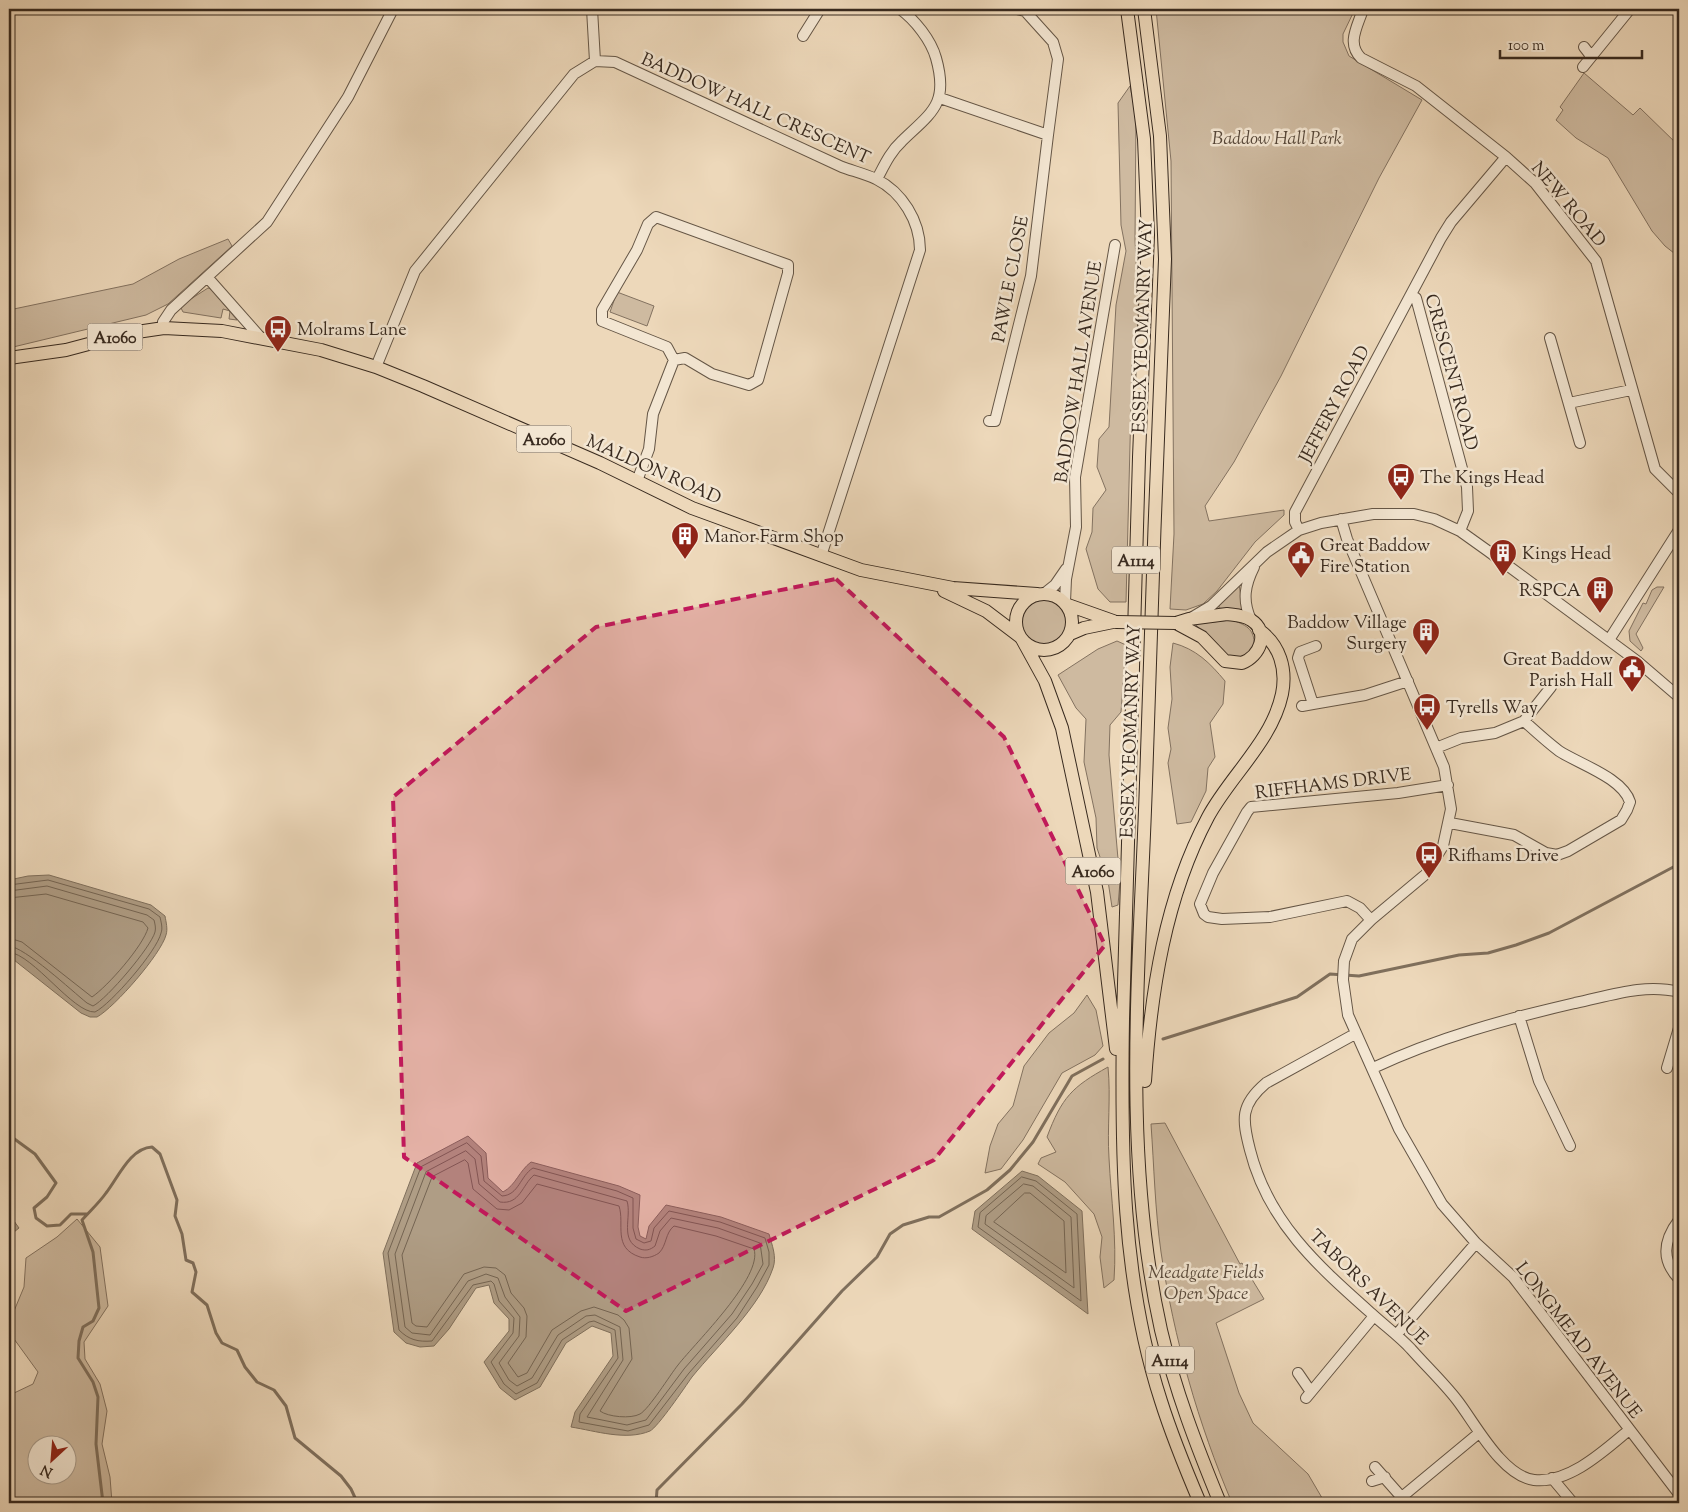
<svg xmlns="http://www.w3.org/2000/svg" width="1688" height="1512" font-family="'Sorts Mill Goudy',serif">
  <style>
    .green { fill: #cebaa0; stroke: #837260; fill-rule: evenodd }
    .water { fill: #af9d85; stroke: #7f6f5c }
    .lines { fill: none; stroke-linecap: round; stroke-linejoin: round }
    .shore { stroke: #746452; stroke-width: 1 }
    .stream { stroke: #7f6f5c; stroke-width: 3 }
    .minor-casing { stroke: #655646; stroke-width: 12 }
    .major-casing { stroke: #382a1f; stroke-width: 14 }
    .minor { stroke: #f3e6d2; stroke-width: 10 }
    .major { stroke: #edd8ba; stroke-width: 12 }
    .major-bridge-casing { stroke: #382a1f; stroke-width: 14; stroke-linecap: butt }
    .major-bridge { stroke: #edd8ba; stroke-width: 12 }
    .marked { fill: #c2185b; fill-opacity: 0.2; stroke: #c2185b; stroke-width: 4; stroke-dasharray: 10 6; stroke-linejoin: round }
    .labels { text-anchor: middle; stroke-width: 5; stroke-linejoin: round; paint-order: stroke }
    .shield { fill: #f3e6d2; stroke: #706255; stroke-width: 1 }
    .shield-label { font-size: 16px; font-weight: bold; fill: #382a1f }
    .street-label { font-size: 18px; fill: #382a1f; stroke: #f3e6d2 }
    .park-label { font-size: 18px; font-style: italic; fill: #564739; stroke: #f3e6d2 }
    .poi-label { font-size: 18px; fill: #382a1f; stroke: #f3e6d2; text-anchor: start }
  </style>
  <rect width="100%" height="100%" fill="#edd8ba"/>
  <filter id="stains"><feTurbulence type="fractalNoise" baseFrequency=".004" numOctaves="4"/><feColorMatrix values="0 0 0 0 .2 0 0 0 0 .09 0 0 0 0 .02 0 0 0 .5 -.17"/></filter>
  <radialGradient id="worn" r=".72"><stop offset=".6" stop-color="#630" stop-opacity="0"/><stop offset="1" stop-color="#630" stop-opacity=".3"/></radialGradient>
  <!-- green -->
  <path class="green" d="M1156 9H1355L1343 34V42L1349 56 1422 100 1379 178 1281 376 1234 462 1205 506 1209 521 1284 510V515L1255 542 1217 591 1203 604 1186 610 1170 609 1174 534 1171 161Z
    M1584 73 1633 115 1640 108 1679 146V257L1665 246 1652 231 1608 158 1576 138 1556 120 1563 110 1560 107Z
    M1130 86 1136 116 1135 240 1139 319 1132 367 1126 602H1110L1098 589 1086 549 1092 532 1093 508 1106 490 1097 467 1099 439 1109 427 1116 305 1126 251 1121 225 1118 103Z
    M228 239 232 246 168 304 146 315 9 348V310L133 284 179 259Z
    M208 288 211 289 237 320 229 319 230 311 223 309 221 318 183 312 181 308 183 304Z
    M617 292 654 306 647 326 610 312Z
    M1239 584 1243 611 1219 608V606Z
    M1657 587H1664L1636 634 1643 648 1641 651 1630 641 1629 631 1643 603 1646 604 1652 590Z
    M1022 622a22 22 0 1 1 44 0a22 22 0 1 1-44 0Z
    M1231 620C1245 624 1255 629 1254 645L1245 657 1230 658 1195 624Z
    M1117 641 1126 645 1121 712 1110 725 1109 755 1120 882 1118 905 1112 907 1108 881 1097 848 1096 818 1084 762 1086 719 1076 708 1058 675 1098 649Z
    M1173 643C1196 649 1210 663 1225 681L1223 704 1210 723 1215 757 1208 768 1206 791 1191 822 1177 824 1168 763 1171 749 1168 728 1172 699 1170 667Z
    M1087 995 1096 1010 1103 1046 1095 1055 1062 1073 1023 1140 1001 1169 985 1173 990 1146 998 1124 1013 1106 1024 1066 1049 1033 1074 1013Z
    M1108 1067C1111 1097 1107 1128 1109 1158 1111 1199 1117 1239 1114 1280L1104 1288 1100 1257 1102 1237 1094 1214 1065 1182 1038 1164 1041 1158 1056 1152 1047 1137C1062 1097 1072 1087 1108 1067Z
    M1165 1123 1240 1264 1242 1263 1264 1299 1216 1323 1239 1393 1253 1423 1308 1474 1325 1503H1232C1198 1423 1174 1339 1161 1252 1155 1210 1154 1166 1151 1124Z
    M77 1219 100 1247 108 1306 84 1342 85 1359 100 1384 107 1411 102 1444 110 1477 112 1503H9V1390L12 1394 33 1384 38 1372 9 1332V1323L24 1287 26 1258 57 1237ZM38 1444H68V1474H38Z"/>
  <!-- water -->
  <path class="water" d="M49 875 151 905 165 916C166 922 168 929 166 935 161 954 115 1007 97 1017H90L81 1013 9 956V880L28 876Z
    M468 1136 486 1153 488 1178 503 1192C516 1185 519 1171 531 1162L619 1186 640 1195 638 1227 640 1236 646 1239 649 1226 666 1205 721 1217 769 1234C772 1245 777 1257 773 1268 760 1307 718 1345 692 1377 685 1387 658 1427 650 1431 626 1441 596 1431 571 1427L575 1412 613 1356 611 1333 592 1326 566 1343 540 1387 515 1400 500 1388 484 1362 509 1331V1319L494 1303 489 1285 476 1288 449 1329 434 1346 420 1347 406 1343 394 1332 383 1253 417 1163Z
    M1022 1171 1038 1176 1082 1211 1088 1314 972 1229 975 1211Z
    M9 1214 19 1228 9 1236Z"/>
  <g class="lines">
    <!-- shore -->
    <path class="shore" d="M9 885 48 880 149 909 160 917C161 922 163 928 161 933 157 951 111 1004 95 1012 73 1013 34 955 9 952
      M9 891 47 886 147 915 154 920C155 924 156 928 155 932 151 947 107 999 93 1006L87 1003C72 991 25 947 9 946
      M9 898 46 894 143 922 148 928C143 946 108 986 92 997L22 942 9 938
      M467 1143 481 1156 484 1181 502 1196C519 1195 520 1176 533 1168L617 1191 633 1198V1228L636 1239 644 1243 651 1241 654 1228 669 1211 720 1222 765 1238 769 1252V1265L757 1287 737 1318 689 1373 649 1425 628 1431 579 1422 580 1414 618 1358 615 1330 594 1321 589 1322 562 1340 537 1383 516 1394 504 1384 491 1362 513 1333 514 1318 499 1301 494 1284 491 1281 473 1285 432 1341C418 1342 409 1340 399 1330L388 1253 421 1167Z
      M466 1151 475 1159 479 1184 500 1202C520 1205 522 1185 534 1175L627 1201C632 1217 619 1240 640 1249 646 1251 650 1250 655 1246L660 1231 671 1218 718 1228 760 1243 763 1264 752 1284 732 1314 684 1369 646 1420 627 1425 587 1417 623 1360 620 1327 595 1315 586 1316 558 1335 532 1378 517 1386 509 1380 499 1363 519 1336 520 1317 505 1297 498 1278 486 1274 468 1281 430 1335 412 1333 405 1327 395 1254 426 1172Z
      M465 1160 468 1163 473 1189 497 1209 509 1210 522 1203 537 1184 619 1206C625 1224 612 1248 640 1257 646 1259 653 1257 659 1253 667 1245 665 1233 674 1226L716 1236 754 1249C763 1277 696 1342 678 1365 670 1375 649 1409 640 1414 631 1419 608 1417 600 1411L632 1359 629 1328 624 1320 618 1315 594 1307 581 1311 552 1330 527 1373 518 1377 508 1363 526 1337 527 1316 524 1308 511 1293 505 1275 496 1268 484 1267 464 1274 427 1327 416 1326 412 1323 402 1255 432 1177Z
      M1022 1177 1036 1181 1077 1214 1081 1301 978 1227 980 1213Z
      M1024 1184 1033 1186 1071 1217 1074 1288 985 1224 986 1216Z
      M1025 1193H1030L1064 1221 1066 1273 994 1222Z"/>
    <!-- stream -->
    <path class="stream" d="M1163 1039 1297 997 1330 974 1359 976 1459 955 1488 953 1516 945 1549 933 1679 864
      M9 1135 35 1154 56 1183 47 1197 34 1208 36 1218 47 1226 60 1225 71 1214H87
      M103 1503 96 1444 98 1397 93 1382 78 1358 79 1341 83 1327 93 1321 99 1308 93 1252 82 1220C90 1211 99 1203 106 1193 118 1178 130 1148 152 1147L160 1154 177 1200 175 1216 182 1234 186 1260 193 1263 196 1272 192 1292 207 1305 216 1333 222 1343 237 1350 245 1367 257 1382 274 1390 286 1406 295 1438 341 1476 351 1489 357 1502 364 1503
      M385 1503H391
      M656 1503 657 1490 742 1404 842 1291 877 1257 890 1234 903 1225 929 1217H939L987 1190 1010 1170 1033 1142 1072 1076 1103 1059"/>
    <defs>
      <path id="minor" d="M592 9 595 61
        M1363 9C1358 26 1346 43 1361 58L1416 86 1506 157 1535 183 1596 261 1655 469 1679 493
        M803 36 820 9
        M1584 47 1591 56
        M1583 67 1630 9
        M940 98 1048 135 1058 59 1053 42 1025 11 1017 9
        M877 179C884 166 890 152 902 141 932 112 949 104 936 58 931 40 915 20 900 9
        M208 278 261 338
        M1411 295 1416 298 1467 487 1468 511 1460 531
        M164 328 163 322 171 310 267 222 348 97 393 9
        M1550 338 1580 443
        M376 367 415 271 574 74 595 61 615 62 842 167C853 171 865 174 876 179 902 192 920 221 920 250L821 556
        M1569 403 1631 390
        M989 421H995L1031 276 1048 135
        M637 481 649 449 653 414 674 360 685 358 712 374 749 385 758 380 788 273V265L656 217 648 224 637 250 602 310V321L667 347 674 360
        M1341 519 1347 539 1444 767 1451 809 1443 846 1426 874 1371 920 1352 939 1344 961 1343 980 1348 1015 1399 1129 1442 1204 1476 1243 1513 1277 1679 1494
        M1299 530 1295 522V512L1441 238 1451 222 1506 157
        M1045 593 1055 585 1066 569
        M1065 602 1066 579 1076 527 1075 477 1115 245
        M1191 618 1211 606 1267 552 1299 530 1321 523 1373 514H1414L1434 519 1460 531 1488 551 1637 661 1679 697
        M1251 620C1242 600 1245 585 1254 567
        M1609 640 1679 530
        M1316 646 1300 652 1298 658 1313 704 1365 695 1408 681
        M1302 706 1313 704
        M1524 721 1551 687
        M1436 748 1461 738 1495 733 1524 721C1535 731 1547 742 1559 751 1579 764 1623 778 1630 802L1627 810 1621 820 1568 851 1557 855 1546 853 1514 835 1450 823
        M1371 920 1360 908 1347 901 1270 917 1222 919 1208 917 1204 914 1200 904 1213 873 1247 812 1251 807 1398 793 1448 785
        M1519 1016 1539 1081 1570 1146
        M1355 1034 1266 1083C1240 1105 1242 1119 1250 1150 1268 1222 1318 1266 1372 1314 1385 1326 1399 1336 1411 1349 1426 1366 1443 1382 1457 1400 1475 1423 1502 1476 1534 1480 1569 1484 1605 1450 1629 1430
        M1373 1068C1437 1038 1506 1019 1575 1003 1609 996 1644 983 1679 992
        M1667 1068 1679 1028
        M1679 1220C1663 1241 1661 1260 1679 1279
        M1397 1334 1476 1243
        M1298 1373 1311 1392
        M1306 1398 1374 1316
        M1375 1467 1405 1501
        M1552 1478 1573 1503
        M1372 1481 1385 1477
        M1408 1503 1403 1496 1479 1433"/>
      <path id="major" d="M1127 9 1144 139 1148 235 1139 457 1123 1019C1121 1147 1121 1278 1161 1401 1172 1436 1186 1470 1200 1503
        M1144 9 1160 136 1165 259C1157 434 1152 608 1146 783 1140 964 1121 1151 1161 1330 1175 1390 1197 1447 1220 1503
        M9 358 66 350 130 333 164 328 222 331 321 350 376 367 423 386 600 463 692 508 861 570 953 588 1037 594
        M944 591 986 611 1019 636
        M1016 622a28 28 0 1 1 56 0a28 28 0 1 1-56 0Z
        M1068 605 1116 622
        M1227 614C1235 615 1244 615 1251 620 1270 632 1260 656 1242 663L1225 661 1202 637 1176 623 1189 619Z
        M1070 634 1084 628 1113 622
        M1023 641 1045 681 1062 728 1097 892 1116 1049
        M1145 1081C1151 991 1165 898 1208 817 1230 776 1272 741 1282 694 1287 669 1280 645 1259 630"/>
    </defs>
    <!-- minor casing -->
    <use href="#minor" class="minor-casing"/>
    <!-- major casing -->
    <use href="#major" class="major-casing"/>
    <!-- minor -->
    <use href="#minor" class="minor"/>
    <!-- major -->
    <use href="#major" class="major"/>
    <defs>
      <path id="major-bridge" d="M1116 622 1176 623"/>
    </defs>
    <!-- major-bridge casing -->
    <use href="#major-bridge" class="major-bridge-casing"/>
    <!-- major-bridge -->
    <use href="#major-bridge" class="major-bridge"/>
  </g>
  <!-- marked area -->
  <path class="marked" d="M836 579 1004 737 1105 945 934 1160 626 1311 404 1157 393 797 596 627Z"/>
  <!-- icons -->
  <defs>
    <symbol id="bus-pin" viewBox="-11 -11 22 30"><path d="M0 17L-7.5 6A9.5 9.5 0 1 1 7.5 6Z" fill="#8f2418" stroke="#f3e6d2"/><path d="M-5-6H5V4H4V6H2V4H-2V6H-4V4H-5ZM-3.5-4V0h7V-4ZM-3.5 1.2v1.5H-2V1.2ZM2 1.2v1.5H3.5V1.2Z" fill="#fff"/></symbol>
    <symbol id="building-pin" viewBox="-11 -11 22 30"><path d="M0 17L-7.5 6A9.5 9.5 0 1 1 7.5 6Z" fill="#8f2418" stroke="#f3e6d2"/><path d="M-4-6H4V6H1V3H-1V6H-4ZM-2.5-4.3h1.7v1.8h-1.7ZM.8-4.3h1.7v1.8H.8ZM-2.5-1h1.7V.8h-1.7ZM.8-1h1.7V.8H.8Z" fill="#fff"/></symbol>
    <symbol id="civic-pin" viewBox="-11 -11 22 30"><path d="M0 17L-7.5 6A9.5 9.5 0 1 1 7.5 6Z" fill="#8f2418" stroke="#f3e6d2"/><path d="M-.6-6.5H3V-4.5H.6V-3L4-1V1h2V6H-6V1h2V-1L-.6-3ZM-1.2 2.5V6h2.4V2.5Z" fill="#fff"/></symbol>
  </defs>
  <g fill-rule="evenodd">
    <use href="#bus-pin" x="262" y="313" width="32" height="43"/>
    <use href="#bus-pin" x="1385" y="461" width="32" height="43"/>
    <use href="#building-pin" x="669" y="520" width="32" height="43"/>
    <use href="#building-pin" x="1487" y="537" width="32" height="43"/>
    <use href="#civic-pin" x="1285" y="539" width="32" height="43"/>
    <use href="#building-pin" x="1584" y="574" width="32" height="43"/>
    <use href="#building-pin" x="1410" y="616" width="32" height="43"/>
    <use href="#civic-pin" x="1616" y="653" width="32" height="43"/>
    <use href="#bus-pin" x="1411" y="691" width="32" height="43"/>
    <use href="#bus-pin" x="1413" y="839" width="32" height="43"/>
  </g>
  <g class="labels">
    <!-- shield labels -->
    <g class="shield">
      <rect x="87.5" y="323.5" width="55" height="27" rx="4"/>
      <rect x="516.5" y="425.5" width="55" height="27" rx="4"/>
      <rect x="1112" y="546.5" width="48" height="27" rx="4"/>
      <rect x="1065.5" y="857.5" width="55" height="27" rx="4"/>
      <rect x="1146" y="1346.5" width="48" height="27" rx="4"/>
    </g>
    <g class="shield-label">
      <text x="115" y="343">A1060</text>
      <text x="544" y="445">A1060</text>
      <text x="1136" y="566">A1114</text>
      <text x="1093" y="877">A1060</text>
      <text x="1170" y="1366">A1114</text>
    </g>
    <!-- street labels -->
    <g class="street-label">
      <text transform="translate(756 108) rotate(24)" y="6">BADDOW HALL CRESCENT</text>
      <text transform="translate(1569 204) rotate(50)" y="6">NEW ROAD</text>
      <text transform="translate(1010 279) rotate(-79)" y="6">PAWLE CLOSE</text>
      <text transform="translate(1142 326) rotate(-88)" y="6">ESSEX YEOMANRY WAY</text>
      <text transform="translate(1078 372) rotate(-81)" y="6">BADDOW HALL AVENUE</text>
      <text transform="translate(1452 372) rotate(75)" y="6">CRESCENT ROAD</text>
      <text transform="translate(1334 404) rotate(-62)" y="6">JEFFERY ROAD</text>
      <text transform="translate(654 469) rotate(24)" y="6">MALDON ROAD</text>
      <text transform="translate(1130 731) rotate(-88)" y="6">ESSEX YEOMANRY WAY</text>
      <text transform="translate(1333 783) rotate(-7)" y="6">RIFFHAMS DRIVE</text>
      <text transform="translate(1369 1287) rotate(44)" y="6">TABORS AVENUE</text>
      <text transform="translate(1579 1340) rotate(52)" y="6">LONGMEAD AVENUE</text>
    </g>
    <!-- park labels -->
    <g class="park-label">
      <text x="1277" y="144">Baddow Hall Park</text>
      <text x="1206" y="1278">Meadgate Fields<tspan x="1206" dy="21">Open Space</tspan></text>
    </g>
    <!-- poi labels -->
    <g class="poi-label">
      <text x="297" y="335">Molrams Lane</text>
      <text x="1420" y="483">The Kings Head</text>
      <text x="704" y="542">Manor Farm Shop</text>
      <text x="1320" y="551">Great Baddow<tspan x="1320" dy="21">Fire Station</tspan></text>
      <text x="1522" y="559">Kings Head</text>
      <text x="1581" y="596" text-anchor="end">RSPCA</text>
      <text x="1407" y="628" text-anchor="end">Baddow Village<tspan x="1407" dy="21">Surgery</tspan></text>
      <text x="1613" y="665" text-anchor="end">Great Baddow<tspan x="1613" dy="21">Parish Hall</tspan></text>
      <text x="1446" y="713">Tyrells Way</text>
      <text x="1448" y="861">Rifhams Drive</text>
    </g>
  </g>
  <!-- margin -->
  <rect width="1688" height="1512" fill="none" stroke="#edd8ba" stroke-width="30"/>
  <rect x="10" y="10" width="1668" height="1492" fill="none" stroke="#382a1f" stroke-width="2.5"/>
  <rect x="15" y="15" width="1658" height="1482" fill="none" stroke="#382a1f"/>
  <!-- north arrow -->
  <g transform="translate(52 1460) rotate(206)"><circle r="24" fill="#f3e6d2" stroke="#a89b8a"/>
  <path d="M0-4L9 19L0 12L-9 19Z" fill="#8f2418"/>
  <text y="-8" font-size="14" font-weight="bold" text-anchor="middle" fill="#382a1f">N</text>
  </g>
  <!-- scale -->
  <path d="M1500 50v8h142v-8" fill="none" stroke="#382a1f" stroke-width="2.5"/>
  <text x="1508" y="50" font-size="15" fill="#382a1f" stroke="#f3e6d2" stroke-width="4" paint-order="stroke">100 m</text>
  <rect width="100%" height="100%" filter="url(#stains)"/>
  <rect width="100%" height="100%" fill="url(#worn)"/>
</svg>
